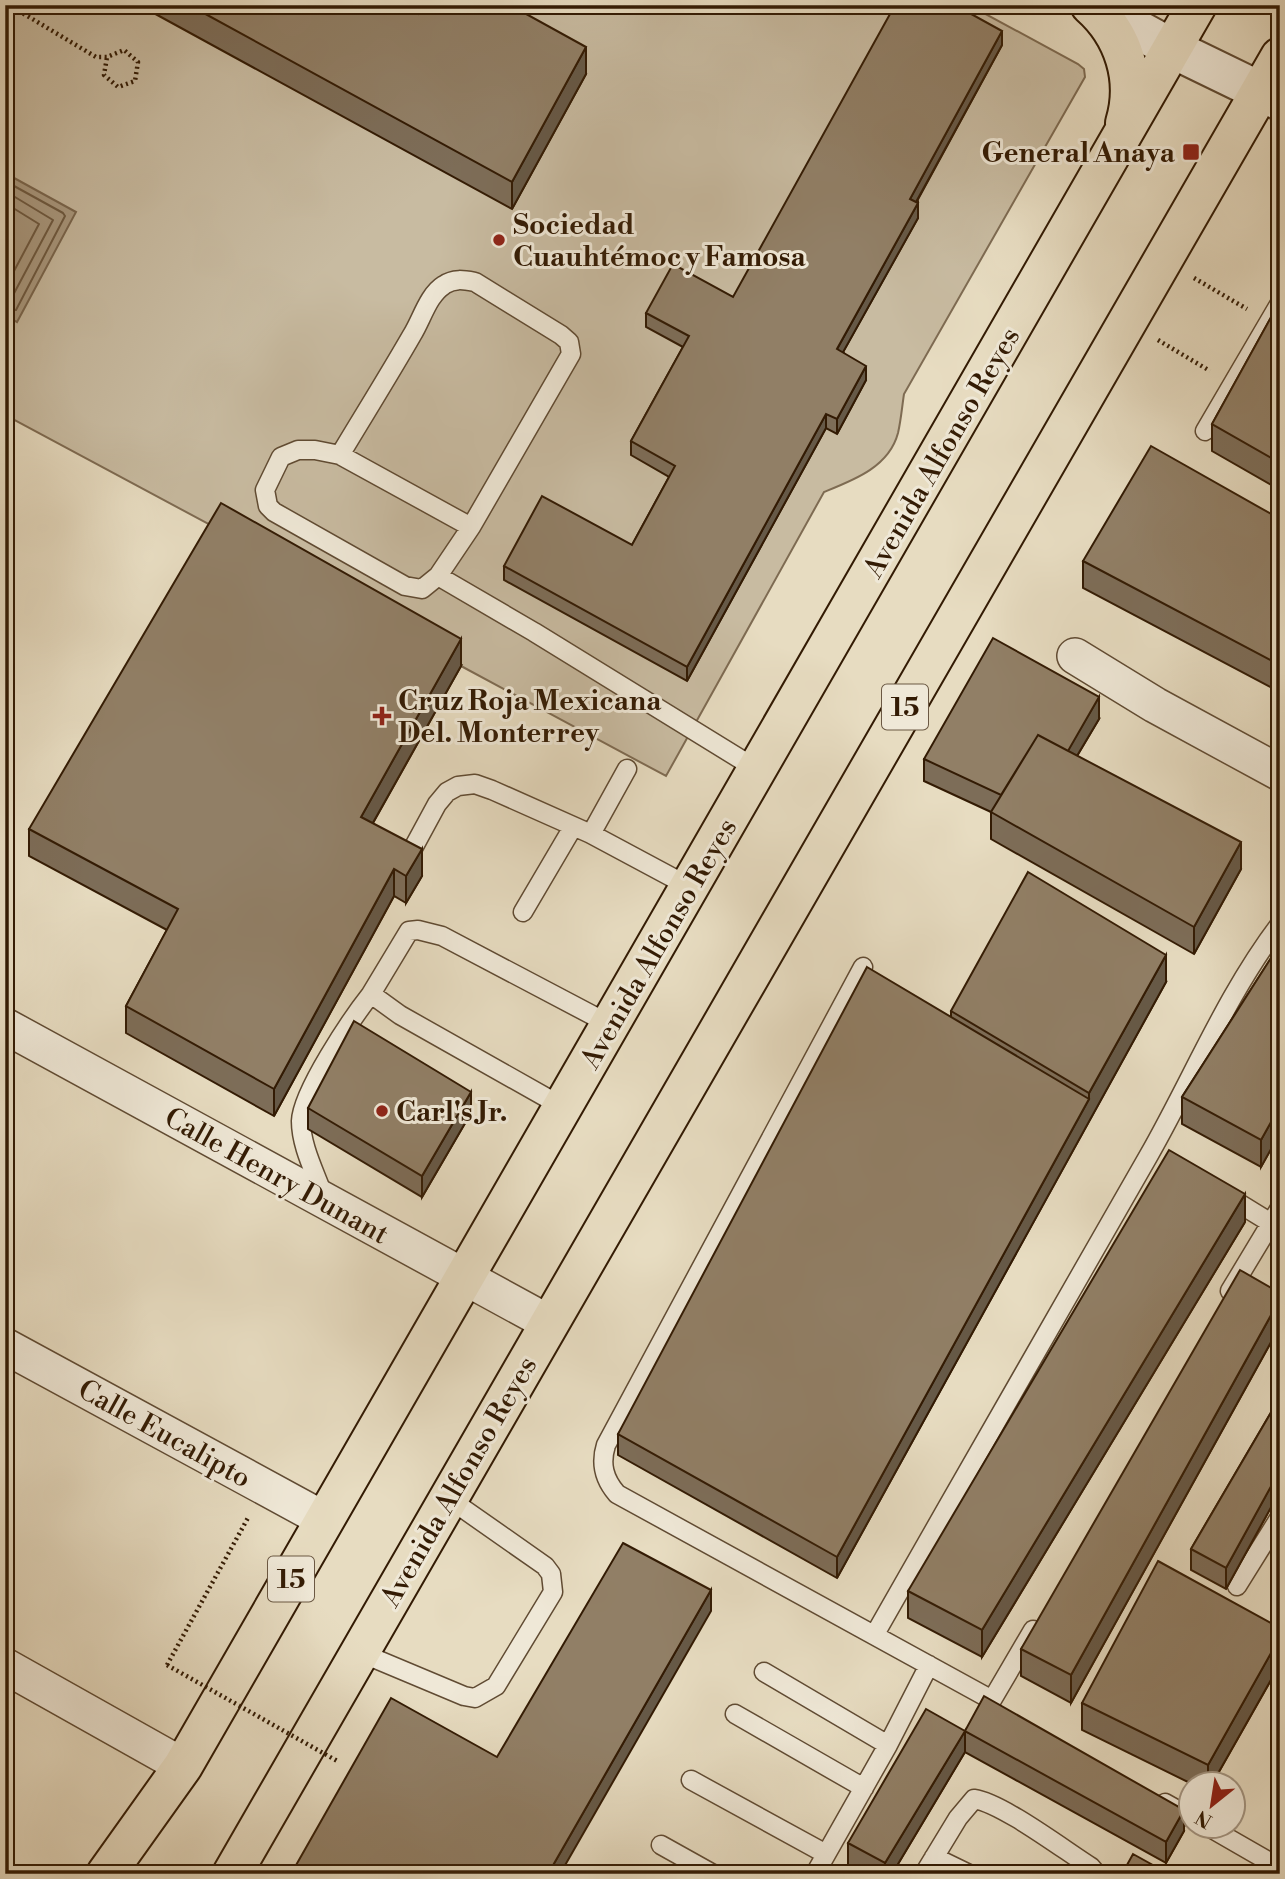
<svg xmlns="http://www.w3.org/2000/svg" width="1285" height="1879" viewBox="0 0 1285 1879" font-family="'Libre Bodoni',serif">
<rect width="100%" height="100%" fill="#e7dcc1"/>
<filter id="stains"><feTurbulence type="fractalNoise" baseFrequency=".00286" numOctaves="4"/><feColorMatrix values="0 0 0 0 .2 0 0 0 0 .09 0 0 0 0 .02 0 0 0 .5 -.17"/></filter>
<radialGradient id="worn" r=".72"><stop offset=".6" stop-color="#630" stop-opacity="0"/><stop offset="1" stop-color="#630" stop-opacity=".3"/></radialGradient>
<path fill="#c8bba1" stroke="#7e6b52" stroke-width="2" d="M5,5H969L1078,64L1084,69L1085,77L904,394C902,407 901,420 898,433C889,467 854,480 824,492L666,776L461,666L259,551L5,415Z"/>
<path fill="#aa9a81" stroke="#7a674f" stroke-width="2" d="M5,173L76,212L17,322L5,315Z"/>
<g fill="none" stroke-linecap="round" stroke-linejoin="round">
<path stroke="#6e5a42" stroke-width="2" d="M5,181L63,213L65,216L16,310H5
M5,191L53,220L11,299L5,301
M5,203L39,224L5,288"/>
<g stroke="#604b33" stroke-width="21">
<path id="service" d="M1205,431L1280,303
M340,455C364,415 389,375 412,335C422,319 428,295 444,285C454,278 464,280 475,282L561,335L569,342L571,354L471,527L438,576L422,589L405,586L274,512L268,506L265,490L281,457L298,450H315L340,455L471,527
M438,576L534,632L758,770
M591,834L627,769
M411,852L437,804L447,792L458,786L475,784L492,790L591,834L690,887
M523,912L573,827
M863,967L606,1445C600,1464 604,1479 617,1494L992,1700L1033,1630
M563,1107L400,1015L371,994L409,931L418,930L442,936L611,1025
M1227,1196L1271,1223
M324,1198C316,1174 301,1147 301,1121C302,1092 352,1018 371,994
M1230,1291L1280,1208
M1237,1586L1280,1517
M875,1634C966,1474 1058,1314 1149,1155C1193,1078 1226,995 1280,924
M359,1652L464,1696L475,1698L496,1686L553,1592L551,1574L545,1566L448,1498
M764,1672L888,1745
M735,1714L864,1788
M691,1780L826,1854
M1165,1803L1190,1817
M1207,1826L1280,1868
M661,1845L713,1874
M934,1857L969,1874
M815,1874L888,1745L929,1665
M924,1874L958,1818L974,1799C1002,1803 1064,1850 1091,1867L1097,1874"/>
</g>
<g stroke="#604b33" stroke-width="38">
<path id="minor" d="M1075,656L1155,705L1280,773
M5,1026L549,1323
M5,1346L325,1520
M5,1666L183,1766"/>
</g>
<g stroke="#604b33" stroke-width="42">
<path id="tertiary" d="M1093,5L1173,49L1280,101"/>
</g>
<g stroke="#331b04" stroke-width="42">
<path id="trunk" d="M1090,5C1124,35 1138,80 1125,123
M106,1874L183,1766L1197,5
M232,1874L1280,57"/>
</g>
<path stroke="#331b04" stroke-width="4.5" stroke-dasharray="2 3.5" stroke-linecap="butt" d="M9,5L96,57H107L124,50L138,62L135,81L118,87L104,75L107,57
M1194,278L1247,309
M1158,340L1210,371
M167,1665L249,1516"/>
<use href="#service" stroke="#efe8d7" stroke-width="18"/>
<use href="#minor" stroke="#efe8d7" stroke-width="35"/>
<use href="#tertiary" stroke="#efe8d7" stroke-width="38"/>
<use href="#trunk" stroke="#e7dcc1" stroke-width="38"/>
<path stroke="#331b04" stroke-width="4.5" stroke-dasharray="2 3.5" stroke-linecap="butt" d="M167,1665L339,1762"/>
</g>
<path fill="#7d6d58" stroke="#331b04" stroke-width="2" d="M139,5H402L418,14L586,74L512,209Z
M1002,45L916,203L918,218L843,352L866,380L837,434L826,428L687,681L504,580V566L632,545L669,477L631,455V441L683,347L646,327V313L733,297Z
M1280,301V490L1212,451V424Z
M1280,519V692L1083,588V561Z
M461,666L373,823L422,876L406,903L394,896L274,1116L126,1033V1006L167,930L29,856V829Z
M1099,719L1077,756L1241,869L1194,954L991,839V812L924,781V759Z
M1280,944V1133L1261,1167L1182,1124V1097Z
M1166,982L837,1578L618,1455V1434L951,1017V1011Z
M308,1108L471,1113L422,1197L308,1129Z
M1245,1222L982,1657L908,1618V1591Z
M1280,1293V1326L1071,1703L1021,1676V1649Z
M1280,1397V1491L1226,1589L1191,1570V1549Z
M1280,1628V1664L1212,1784H1192L1082,1730V1703Z
M965,1731L1184,1831L1166,1863L965,1752L892,1874H866L848,1864V1843Z"/>
<path fill="#665947" stroke="#331b04" stroke-width="2" d="M1002,31V45L910,213V199Z
M586,47V74L512,209V182Z
M918,203V218L837,363V349Z
M866,366V380L837,434V419Z
M826,414V428L687,681V667Z
M461,639V666L361,844V817Z
M1099,697V719L1065,776V755Z
M1241,842V869L1194,954V927Z
M422,849V876L406,903V876Z
M394,869V896L274,1116V1089Z
M1166,955V982L837,1578V1557L1089,1099V1093Z
M471,1092V1113L422,1197V1176Z
M1280,1106V1133L1261,1167V1140Z
M1245,1194V1222L982,1657V1630Z
M1280,1299V1326L1071,1703V1675Z
M1280,1470V1491L1226,1589V1568Z
M711,1590V1611L560,1874H548Z
M1280,1637V1664L1212,1784H1208V1765Z
M965,1731V1752L892,1874H885V1863Z
M1184,1810V1831L1166,1863V1842Z"/>
<path fill="#917f66" stroke="#331b04" stroke-width="2" d="M189,5H402L418,14L423,5H510L586,47L512,182Z
M895,5H955L1002,31L910,199L918,203L837,349L866,366L837,419L826,414L687,667L504,566L542,496L632,545L675,466L631,441L689,336L646,313L673,264L733,297Z
M1280,301V463L1212,424Z
M1151,446L1280,519V665L1083,561Z
M221,503L461,639L361,817L422,849L406,876L394,869L274,1089L126,1006L178,909L29,829Z
M993,638L1099,697L1068,751L1038,735L1001,795L924,759Z
M1038,735L1241,842L1194,927L991,812Z
M1028,872L1166,955L1089,1093L951,1011Z
M1280,944V1106L1261,1140L1182,1097Z
M867,967L1089,1099L837,1557L618,1434Z
M354,1021L471,1092L422,1176L308,1108Z
M1169,1150L1245,1194L982,1630L908,1591Z
M1240,1270L1280,1293V1299L1071,1675L1021,1649Z
M1280,1397V1470L1226,1568L1191,1549Z
M623,1543L711,1590L548,1874H291L391,1698L497,1757Z
M1158,1561L1280,1628V1637L1208,1765L1082,1703Z
M984,1696L1184,1810L1166,1842L965,1731L885,1863L848,1843L926,1709L965,1731Z
M1133,1854L1169,1874H1122Z"/>
<g fill="#8f2418" stroke="#efe8d7" stroke-width="2.5">
<rect x="1182" y="143" width="18" height="18" rx="3.5"/>
<circle cx="499" cy="240" r="7"/>
<path d="M378.5 705.5h7v7h7v7h-7v7h-7v-7h-7v-7h7z"/>
<circle cx="382" cy="1111" r="7"/>
</g>
<g text-anchor="middle" stroke-width="6" stroke-linejoin="round" paint-order="stroke">
<g fill="#efe8d7" stroke="#6b5843" stroke-width="2">
<rect x="882" y="684.5" width="46" height="45" rx="5"/>
<rect x="268" y="1556.5" width="46" height="45" rx="5"/>
</g>
<g font-size="26" font-weight="bold" fill="#331b04">
<text x="905" y="716">15</text>
<text x="291" y="1588">15</text>
</g>
<g font-size="28" font-weight="bold" fill="#331b04" stroke="#efe8d7" text-anchor="start">
<text x="1175" y="162" text-anchor="end">General Anaya</text>
<text x="513" y="234">Sociedad<tspan x="513" dy="32">Cuauhtémoc y Famosa</tspan></text>
<text x="398" y="710">Cruz Roja Mexicana<tspan x="398" dy="32">Del. Monterrey</tspan></text>
<text x="396" y="1121">Carl's Jr.</text>
</g>
<g font-size="28" fill="#331b04" stroke="#efe8d7">
<text transform="translate(941 452) rotate(-60)" y="10">Avenida Alfonso Reyes</text>
<text transform="translate(658 943) rotate(-60)" y="10">Avenida Alfonso Reyes</text>
<text transform="translate(277 1175) rotate(29)" y="10">Calle Henry Dunant</text>
<text transform="translate(165 1433) rotate(29)" y="10">Calle Eucalipto</text>
<text transform="translate(458 1481) rotate(-60)" y="10">Avenida Alfonso Reyes</text>
</g>
</g>
<rect width="1285" height="1879" fill="none" stroke="#e7dcc1" stroke-width="28"/>
<rect x="7" y="7" width="1271" height="1865" fill="none" stroke="#331b04" stroke-width="3.5"/>
<rect x="14" y="14" width="1257" height="1851" fill="none" stroke="#331b04" stroke-width="2"/>
<g transform="translate(1212 1805) rotate(210)"><circle r="33" fill="#efe8d7" stroke="#a49683" stroke-width="2"/>
<path d="M0-5L12 26L0 18L-12 26Z" fill="#8f2418"/>
<text y="-10" font-size="19" font-weight="bold" text-anchor="middle" fill="#331b04">N</text>
</g>
<rect width="100%" height="100%" filter="url(#stains)"/>
<rect width="100%" height="100%" fill="url(#worn)"/>
</svg>
